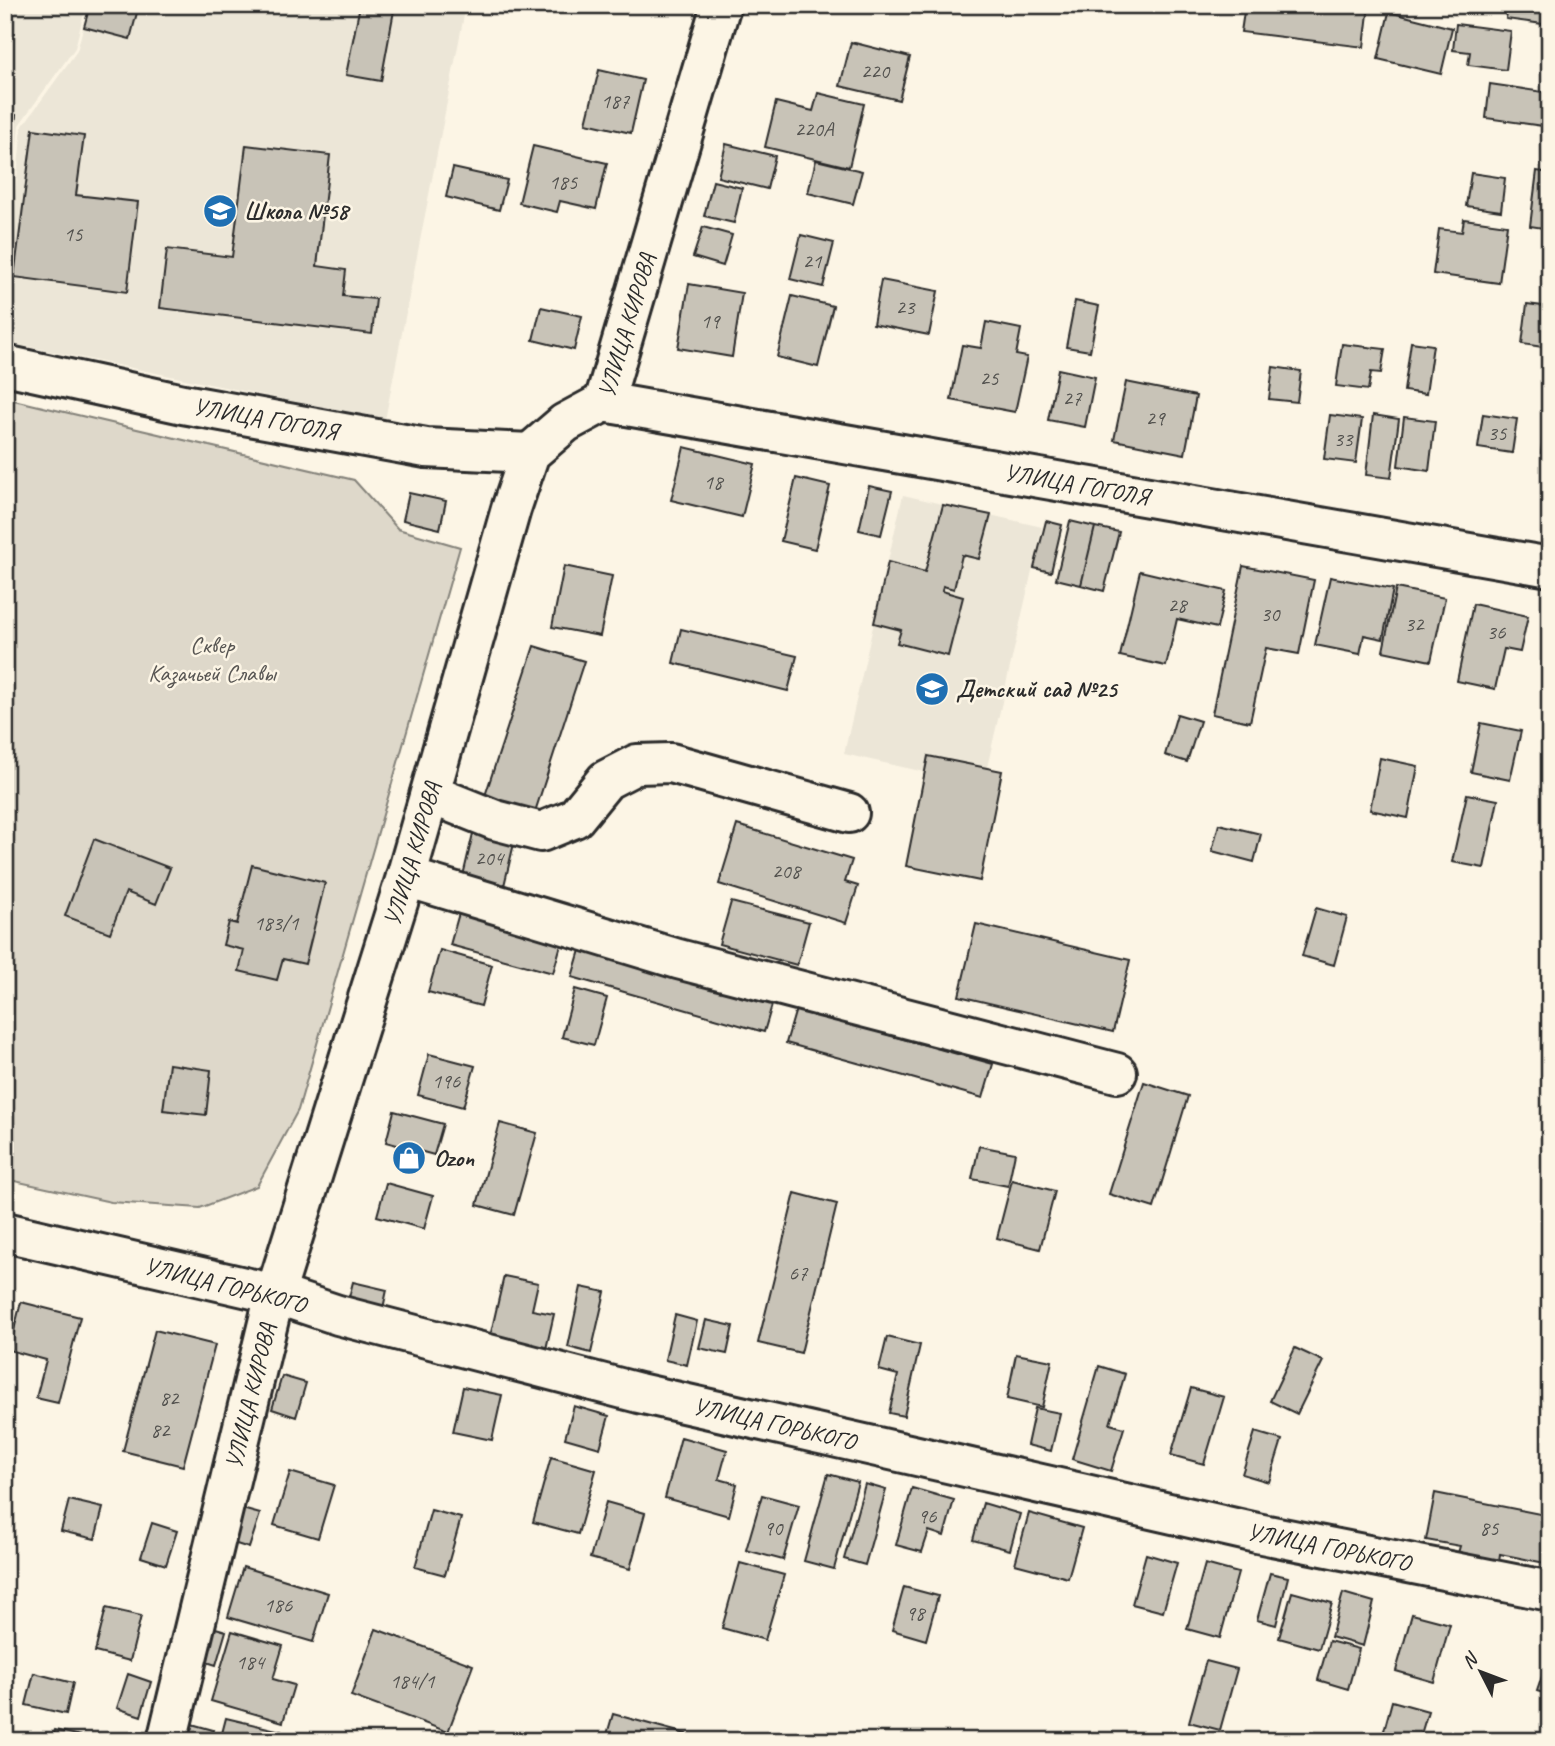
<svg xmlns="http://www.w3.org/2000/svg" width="1555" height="1746" viewBox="0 0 1555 1746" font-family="Caveat,sans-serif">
<rect width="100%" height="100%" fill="#fcf5e5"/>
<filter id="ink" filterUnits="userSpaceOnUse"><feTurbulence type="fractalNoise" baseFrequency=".0143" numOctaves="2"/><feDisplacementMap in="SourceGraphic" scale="14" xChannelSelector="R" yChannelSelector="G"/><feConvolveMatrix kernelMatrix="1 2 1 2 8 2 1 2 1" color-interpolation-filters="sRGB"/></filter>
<g filter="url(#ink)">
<path fill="#ece6d7" d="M5,5H86L75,48L19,125L5,266Z
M89,5H466L385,420L5,342V296L22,127L77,51Z
M903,495L1042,527L983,785L844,754Z"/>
<path fill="#ded8ca" stroke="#84827a" stroke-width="2" d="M5,398L354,480L398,529L460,547L298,1110L257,1186L200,1208L111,1202L5,1179Z"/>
<path fill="#c8c3b7" stroke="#2b2b2b" stroke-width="2" d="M90,5H139L130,39L84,27Z
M360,5H395L381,81L346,75Z
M1245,5H1369L1364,47L1241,32Z
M1508,5H1550V25L1506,19Z
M1389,12L1452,28L1441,74L1378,59Z
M1456,24L1511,31L1506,70L1468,65L1470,52L1453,50Z
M851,42L910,57L899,100L840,86Z
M599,70L643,80L631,133L586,123Z
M1490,84L1550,93V127L1486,118Z
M818,93L864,104L849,167L765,147L776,102L813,111Z
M5,113L16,115L5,201Z
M33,129L84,136L76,195L138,202L127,292L14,277Z
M726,144L775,156L767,189L718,177Z
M246,145L330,155L317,266L346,270L343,296L376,299L372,334L160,308L167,249L232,257Z
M533,146L607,163L596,209L560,201L557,212L519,203Z
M816,160L862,171L853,204L808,193Z
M453,168L507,180L499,210L446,197Z
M1537,171L1550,173V229L1530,226Z
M1471,173L1505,178L1501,211L1466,206Z
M713,181L742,188L734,223L704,216Z
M1464,219L1507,225L1499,283L1433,274L1439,229L1462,232Z
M703,227L732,235L723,266L693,257Z
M801,235L834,243L823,287L790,279Z
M881,280L938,291L929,335L873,324Z
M689,284L742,293L732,357L678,348Z
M792,296L833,306L818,367L777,357Z
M1075,301L1099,306L1090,351L1066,347Z
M1527,304L1550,307V348L1522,344Z
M541,307L582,316L574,350L533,340Z
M986,322L1021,329L1016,355L1027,357L1015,412L951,400L962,345L981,348Z
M1411,342L1433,345L1426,394L1404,391Z
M1342,344L1385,349L1381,373L1371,372L1368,390L1336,386Z
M1273,367L1301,371L1297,402L1269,399Z
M1058,369L1095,377L1085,427L1048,420Z
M1126,382L1196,396L1185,454L1114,440Z
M1546,412H1550V455L1541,453Z
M1483,414L1517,419L1512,453L1478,448Z
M1330,415L1362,419L1356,463L1324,459Z
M1373,415L1399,419L1391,478L1366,475Z
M1404,417L1435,421L1429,471L1398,466Z
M684,447L755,464L742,517L671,500Z
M796,478L830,486L815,549L781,541Z
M869,486L892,491L881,535L859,530Z
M409,493L446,501L440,529L403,520Z
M943,505L991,515L979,559L962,555L954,589L943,586L942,591L963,597L948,656L897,643L901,630L874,623L888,562L925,572Z
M1046,521L1062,525L1051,572L1034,568Z
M1070,521L1095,527L1081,585L1056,579Z
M1095,527L1119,532L1104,591L1081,585Z
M564,566L612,576L600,636L552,627Z
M1243,566L1314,580L1299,654L1266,648L1250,722L1212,714Z
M1140,571L1226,591L1217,628L1177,619L1166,666L1120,656Z
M1330,577L1393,589L1383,639L1364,635L1360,654L1315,645Z
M1396,588L1445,598L1431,661L1383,651Z
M1473,604L1528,616L1520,652L1504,649L1495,689L1457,681Z
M681,629L797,656L788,691L673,663Z
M534,646L584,661L532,821L482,805Z
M1177,714L1200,721L1187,762L1165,755Z
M1481,723L1521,731L1510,780L1471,772Z
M928,756L1002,771L980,881L906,866Z
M1380,758L1418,766L1408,818L1370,810Z
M1467,794L1498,800L1484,868L1452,862Z
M1219,824L1261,834L1254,862L1212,851Z
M475,825L516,835L503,890L462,880Z
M737,825L852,860L845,882L858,886L846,923L719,884Z
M94,839L170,868L156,904L126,892L110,933L65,916Z
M252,865L325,883L305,964L283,959L277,980L239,971L244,950L223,945L229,922L237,924Z
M731,902L809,922L797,965L719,944Z
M461,906L564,934L553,973L450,945Z
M1316,908L1347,917L1334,965L1302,956Z
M976,924L1130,960L1113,1032L959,996Z
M583,940L775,995L764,1032L572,977Z
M440,950L492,965L481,1006L428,992Z
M575,989L607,998L594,1045L562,1037Z
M796,1009L993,1064L983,1098L786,1043Z
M429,1054L475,1066L463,1107L418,1095Z
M169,1064L211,1070L206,1115L163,1110Z
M1144,1082L1188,1096L1154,1208L1109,1194Z
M394,1111L443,1124L434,1155L386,1142Z
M500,1123L537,1133L514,1215L477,1205Z
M979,1146L1015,1153L1008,1186L972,1179Z
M1012,1180L1055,1191L1040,1249L997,1238Z
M386,1183L433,1196L424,1229L377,1216Z
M795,1193L837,1204L801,1353L758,1343Z
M504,1276L538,1283L532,1310L554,1314L546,1349L490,1337Z
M353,1282L387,1290L382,1313L347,1305Z
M581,1287L605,1292L591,1353L568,1347Z
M21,1302L80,1317L58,1403L36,1398L46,1360L9,1350Z
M675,1315L697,1321L687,1365L665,1360Z
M706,1320L733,1326L727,1354L699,1348Z
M155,1330L215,1345L183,1466L123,1451Z
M887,1337L920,1345L904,1416L889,1413L898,1375L879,1370Z
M1295,1348L1323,1361L1297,1414L1270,1401Z
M1016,1354L1052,1361L1042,1407L1007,1399Z
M1099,1366L1125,1374L1110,1424L1124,1428L1111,1471L1072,1459Z
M282,1376L306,1383L296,1417L272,1409Z
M463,1387L502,1395L492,1440L453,1432Z
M1191,1388L1224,1397L1204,1464L1171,1455Z
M574,1406L609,1416L600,1448L565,1438Z
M1035,1408L1060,1413L1051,1451L1027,1445Z
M1255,1432L1282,1440L1269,1482L1242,1474Z
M681,1437L727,1450L719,1479L737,1484L729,1516L665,1498Z
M551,1457L596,1470L578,1534L533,1522Z
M290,1472L334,1485L318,1538L274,1525Z
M828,1474L858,1482L834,1569L804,1561Z
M865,1484L886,1490L865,1565L844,1559Z
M912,1488L954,1500L944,1536L929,1531L922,1552L896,1545Z
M1435,1493L1550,1516V1564L1500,1554L1499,1561L1458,1553L1460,1546L1426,1540Z
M762,1495L799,1505L783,1560L746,1550Z
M69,1500L103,1508L95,1539L61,1531Z
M606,1502L645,1513L630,1569L590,1558Z
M983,1503L1020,1514L1010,1550L973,1540Z
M235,1507L260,1514L249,1548L224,1540Z
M431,1510L461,1518L445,1575L415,1567Z
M1029,1513L1082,1528L1068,1578L1015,1564Z
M152,1523L177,1531L166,1565L141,1557Z
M1146,1554L1177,1563L1163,1612L1132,1604Z
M740,1563L784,1575L765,1640L722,1628Z
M1205,1564L1238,1573L1220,1638L1187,1629Z
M243,1567L328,1593L313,1642L228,1617Z
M1270,1573L1288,1577L1276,1625L1257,1620Z
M904,1587L938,1596L926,1640L892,1630Z
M1292,1592L1332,1603L1319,1649L1279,1638Z
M1343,1593L1374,1602L1363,1646L1331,1637Z
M106,1608L141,1616L130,1661L95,1652Z
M1412,1614L1450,1624L1434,1682L1396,1671Z
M202,1624L226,1631L216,1665L191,1657Z
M376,1629L473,1665L448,1732L351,1696Z
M232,1631L283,1646L273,1679L294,1685L283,1722L211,1701Z
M1329,1641L1359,1649L1348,1689L1318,1680Z
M1550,1653V1695L1537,1691Z
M1206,1661L1237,1669L1220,1730L1189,1722Z
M34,1673L73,1683L66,1714L26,1705Z
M128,1674L151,1682L141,1716L117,1708Z
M1392,1701L1428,1711L1419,1741H1391L1382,1738Z
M613,1714L686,1734L684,1741H605Z
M226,1718L281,1731L279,1741H220Z
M188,1723L213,1730L209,1741H183Z
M55,1730L95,1739V1741H52Z"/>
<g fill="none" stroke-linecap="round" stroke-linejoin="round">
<g stroke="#2b2b2b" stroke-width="44">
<g id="minor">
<path id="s1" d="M5,365L183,404L426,448L530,453"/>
<path id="s2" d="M604,402L721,5"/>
<path d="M430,794L495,820L541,832L575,818L606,780L637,764L671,763L849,813"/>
<path d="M406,877L678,959L1117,1073"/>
<path id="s3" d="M167,1741L275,1294L338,1315L639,1393L1257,1533L1550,1591"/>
</g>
</g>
<g stroke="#2b2b2b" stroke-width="44">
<g id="major">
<path id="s4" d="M5,1232L275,1294L406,877L511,509L530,453L565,423L604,402L1550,567"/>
</g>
</g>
<use href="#minor" stroke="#fcf5e5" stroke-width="38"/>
<use href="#major" stroke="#fcf5e5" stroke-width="38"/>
</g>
</g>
<defs>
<g id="school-disc" transform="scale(1.75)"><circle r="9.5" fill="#1f6fb2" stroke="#fcf5e5"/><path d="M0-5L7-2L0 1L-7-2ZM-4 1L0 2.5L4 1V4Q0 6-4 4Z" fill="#fff"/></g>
<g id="shop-disc" transform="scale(1.75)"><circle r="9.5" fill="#1f6fb2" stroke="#fcf5e5"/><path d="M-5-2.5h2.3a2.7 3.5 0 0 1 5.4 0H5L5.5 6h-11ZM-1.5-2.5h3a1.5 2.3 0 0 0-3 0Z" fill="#fff"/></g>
</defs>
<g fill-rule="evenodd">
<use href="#school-disc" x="220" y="211"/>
<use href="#school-disc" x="932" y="689"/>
<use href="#shop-disc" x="409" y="1158"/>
</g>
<g text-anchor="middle" stroke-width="5" stroke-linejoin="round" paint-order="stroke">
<g font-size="21" fill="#52514e">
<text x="875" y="78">220</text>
<text x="615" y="108">187</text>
<text x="814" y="136">220А</text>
<text x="563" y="189">185</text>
<text x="73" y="241">15</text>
<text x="812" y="268">21</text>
<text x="905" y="314">23</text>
<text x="710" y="328">19</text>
<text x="989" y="385">25</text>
<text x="1072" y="405">27</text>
<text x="1155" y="425">29</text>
<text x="1497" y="440">35</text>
<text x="1343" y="446">33</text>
<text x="713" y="489">18</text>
<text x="1177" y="612">28</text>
<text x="1270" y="621">30</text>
<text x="1414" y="631">32</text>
<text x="1496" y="639">36</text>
<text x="489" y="865">204</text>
<text x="786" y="878">208</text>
<text x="276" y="930">183/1</text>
<text x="446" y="1088">196</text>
<text x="798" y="1280">67</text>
<text x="169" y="1405">82</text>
<text x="160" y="1437">82</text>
<text x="927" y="1523">96</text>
<text x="773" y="1535">90</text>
<text x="1489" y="1535">85</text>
<text x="278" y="1612">186</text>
<text x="915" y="1620">98</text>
<text x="250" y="1669">184</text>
<text x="412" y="1688">184/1</text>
</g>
<g font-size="24" font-weight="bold" fill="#2b2b2b" stroke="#fcf5e5" text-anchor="start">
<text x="244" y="219">Школа №58</text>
<text x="956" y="697">Детский сад №25</text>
<text x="434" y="1166">Ozon</text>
</g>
<g font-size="24" fill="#2b2b2b" stroke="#fcf5e5">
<text dy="8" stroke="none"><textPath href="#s2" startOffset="80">УЛИЦА КИРОВА</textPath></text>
<text dy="8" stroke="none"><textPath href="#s1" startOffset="266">УЛИЦА ГОГОЛЯ</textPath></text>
<text dy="8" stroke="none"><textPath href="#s4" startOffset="1726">УЛИЦА ГОГОЛЯ</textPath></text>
<text dy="8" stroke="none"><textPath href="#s4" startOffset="738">УЛИЦА КИРОВА</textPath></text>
<text transform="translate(225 1285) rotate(14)" y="8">УЛИЦА ГОРЬКОГО</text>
<text dy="8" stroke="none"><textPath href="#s3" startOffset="355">УЛИЦА КИРОВА</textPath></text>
<text dy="8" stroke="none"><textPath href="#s3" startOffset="976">УЛИЦА ГОРЬКОГО</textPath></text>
<text dy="8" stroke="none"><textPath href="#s3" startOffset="1544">УЛИЦА ГОРЬКОГО</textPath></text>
</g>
<g font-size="24" fill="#585653" stroke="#fcf5e5">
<text x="212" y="653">Сквер<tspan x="212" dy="28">Казачьей Славы</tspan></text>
</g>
</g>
<rect width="1555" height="1746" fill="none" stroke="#fcf5e5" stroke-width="28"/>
<rect x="14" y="14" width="1527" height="1718" fill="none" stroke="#2b2b2b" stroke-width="2.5" filter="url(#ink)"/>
<g transform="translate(1481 1672) rotate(312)" stroke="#fcf5e5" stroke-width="5" paint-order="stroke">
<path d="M0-5L12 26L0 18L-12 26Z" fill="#2b2b2b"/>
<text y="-10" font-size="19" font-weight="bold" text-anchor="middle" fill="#2b2b2b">N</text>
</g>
</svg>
